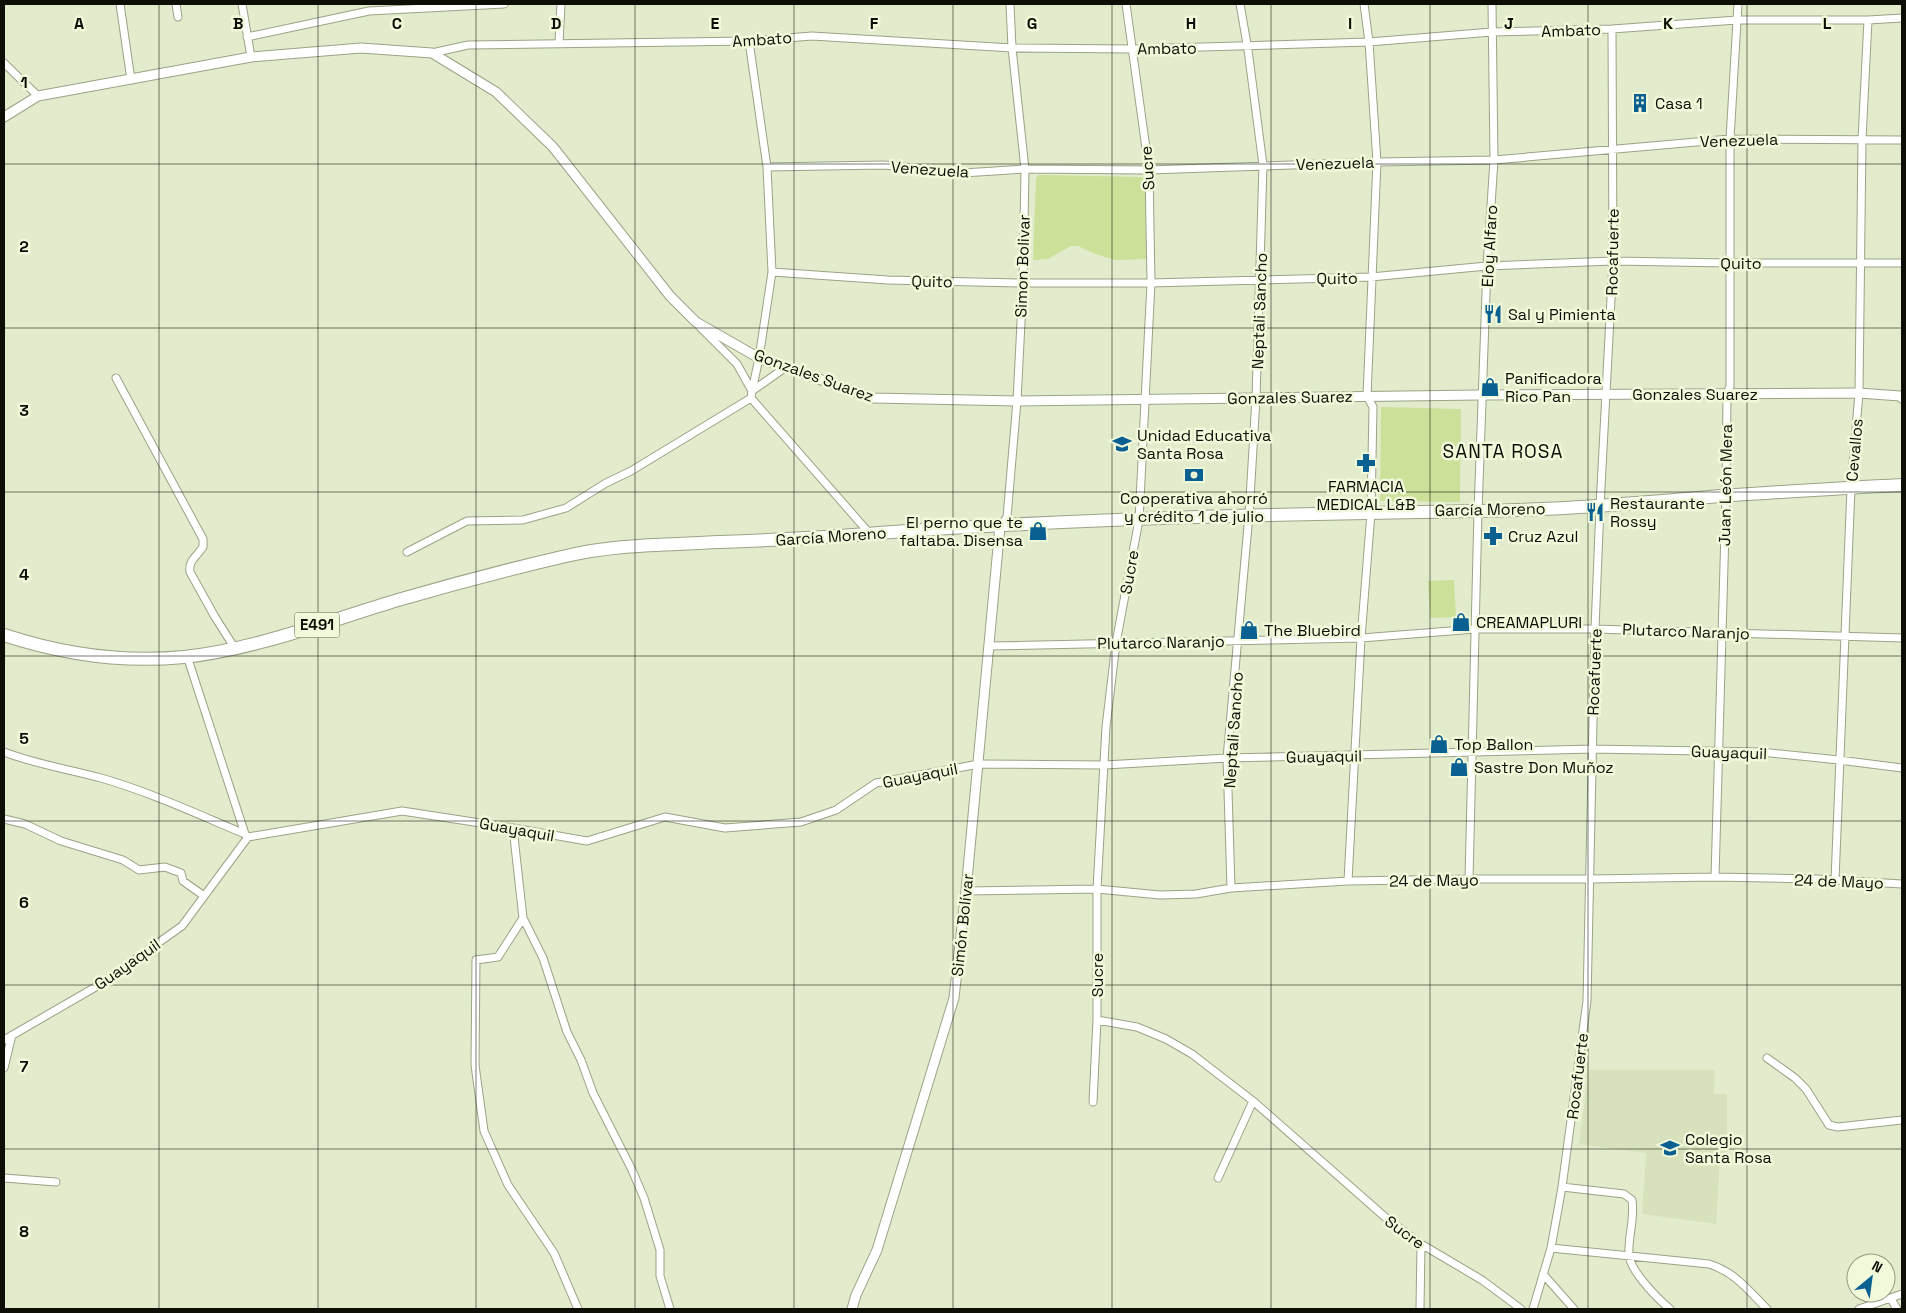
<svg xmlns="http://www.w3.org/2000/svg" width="1906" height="1313" viewBox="0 0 1906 1313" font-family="'Space Grotesk',sans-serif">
<rect width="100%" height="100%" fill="#e2eccd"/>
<path fill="#d7e2bc" d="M1589,1070H1715L1714,1094H1727V1160L1720,1161L1716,1224L1642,1214L1646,1153L1579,1144Z"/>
<path fill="#cce09a" d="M1039,175L1145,177L1146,259L1116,260L1095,254L1078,246H1071L1048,259L1033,260L1036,178Z
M1381,407L1461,409L1460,502L1380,501Z
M1454,580L1456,617L1430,618L1428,581Z"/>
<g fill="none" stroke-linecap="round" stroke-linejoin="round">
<g stroke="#9aa386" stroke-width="9">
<path id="minor" d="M120,4L131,80
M176,4L178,17
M242,4L251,57
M247,37L369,11L504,4
M749,41L767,167L772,272L759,358L752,391
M559,43L561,4
M432,53L468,45L749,41L812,36L1012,48L1133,49L1369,42L1492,32L1612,29L1737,20H1868L1902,18
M4,63L38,96
M767,167L884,165L963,173L1025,169L1149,170L1377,162L1494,160L1730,139L1902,140
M772,272L888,280L1023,283H1151L1371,277L1487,266L1613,261L1729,263H1902
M699,326L737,364L752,391L751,398L870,534
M116,378L203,539V547C197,556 188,561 190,572L215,617L234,647
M752,391L786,367
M1001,525L1007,517L1017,401L1023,283L1025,169L1012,48L1010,4
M407,552L467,521L523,520L566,508L606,483L631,471L751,398
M990,646L1361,638L1476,629H1595L1902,638
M187,656L245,834L247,836
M4,752C35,764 68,769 101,778C150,792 197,814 245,834
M4,819L25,824L61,841L123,860L139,870L165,867L181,873L183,881L204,896
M513,828L523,918L498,957L476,960L475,1065L484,1131L508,1185L554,1253L578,1309
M1715,877L1726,496L1727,394L1730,386V139L1738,4
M1469,879L1478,511L1487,266L1494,160L1492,4
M1835,880L1851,488L1859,393L1862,139L1868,20
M1348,881L1361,638L1371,513L1373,407L1367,396L1377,162L1369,42L1364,4
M1231,888L1227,758L1249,515L1256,398L1263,165L1248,50L1240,4
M966,891L1097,889L1160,895L1196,894L1231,888L1348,881L1469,879H1590L1715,877L1817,879L1902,884
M523,918L543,958L567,1032L581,1060L593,1093L632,1170L644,1198L660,1250V1276L670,1309
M1097,1020L1137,1027L1166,1039L1192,1054L1253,1101L1385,1217L1421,1244L1482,1280L1521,1309
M4,1040L99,985L182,926L248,837L402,811L513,828L587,841L665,817L725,828L801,822L836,810L876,783L979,764L1105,765L1227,758L1592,749L1761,752L1839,760L1902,768
M1767,1058L1795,1078L1806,1089L1829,1125L1838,1127L1902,1120
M4,1068L12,1035
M1093,1102L1097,1020V889L1106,727L1116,643L1139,520L1151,283L1149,170L1126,4
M4,1178L56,1182
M1218,1178L1253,1101
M1562,1187L1624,1194L1632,1200C1635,1219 1628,1235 1629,1254C1629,1270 1658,1299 1670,1309
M1551,1248L1709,1264C1735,1272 1748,1290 1767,1309
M1543,1274L1574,1309
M1891,1299L1897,1309
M1420,1309L1421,1244
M1533,1309L1551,1248L1562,1187L1587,1001L1595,629L1600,506L1613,261L1612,29
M1859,1309L1902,1294"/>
</g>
<g stroke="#9aa386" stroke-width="11">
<path id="tertiary" d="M4,117L38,96L251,57L361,48L432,53L496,92L553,147L670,296L696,322L759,358L873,398L1017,401L1480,395L1859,393L1900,396L1902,398
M852,1309L856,1295L877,1250L954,998L966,891L1000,526"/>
</g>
<g stroke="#9aa386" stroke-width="14">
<path id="trunk" d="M4,635C62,654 123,663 184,657C257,649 328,621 398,600C453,584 510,569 566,556C616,544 668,545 719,542C777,540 834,537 892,532C1087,518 1283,514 1479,511C1560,510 1640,503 1720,496C1780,492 1841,488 1902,485"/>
</g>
<use href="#minor" stroke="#fff" stroke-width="7"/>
<use href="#tertiary" stroke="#fff" stroke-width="9"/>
<use href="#trunk" stroke="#fff" stroke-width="12"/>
</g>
<path fill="none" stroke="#0d0f06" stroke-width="1" stroke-opacity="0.55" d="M159,4V1309M318,4V1309M476,4V1309M635,4V1309M794,4V1309M953,4V1309M1112,4V1309M1271,4V1309M1430,4V1309M1588,4V1309M1747,4V1309M4,164H1902M4,328H1902M4,492H1902M4,656H1902M4,821H1902M4,985H1902M4,1149H1902"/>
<defs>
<g id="building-bare" transform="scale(1.5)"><path d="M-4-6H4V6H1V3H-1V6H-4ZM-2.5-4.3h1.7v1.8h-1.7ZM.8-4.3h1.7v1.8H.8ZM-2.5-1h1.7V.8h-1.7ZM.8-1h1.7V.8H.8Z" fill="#0a6091" stroke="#f0f9da" stroke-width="2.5" paint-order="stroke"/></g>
<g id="restaurant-bare" transform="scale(1.5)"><path d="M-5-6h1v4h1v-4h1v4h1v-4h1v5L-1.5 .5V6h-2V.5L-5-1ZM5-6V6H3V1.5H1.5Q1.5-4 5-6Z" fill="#0a6091" stroke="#f0f9da" stroke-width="2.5" paint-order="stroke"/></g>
<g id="shop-bare" transform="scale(1.5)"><path d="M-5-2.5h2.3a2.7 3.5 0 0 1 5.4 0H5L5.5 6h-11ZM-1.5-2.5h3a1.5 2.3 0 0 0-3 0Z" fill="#0a6091" stroke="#f0f9da" stroke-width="2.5" paint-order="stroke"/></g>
<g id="school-bare" transform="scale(1.5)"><path d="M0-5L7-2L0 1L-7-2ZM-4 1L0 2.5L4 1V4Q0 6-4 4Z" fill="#0a6091" stroke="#f0f9da" stroke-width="2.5" paint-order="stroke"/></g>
<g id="pharmacy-bare" transform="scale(1.5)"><path d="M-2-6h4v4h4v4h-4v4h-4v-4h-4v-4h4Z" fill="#0a6091" stroke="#f0f9da" stroke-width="2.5" paint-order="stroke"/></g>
<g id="bank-bare" transform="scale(1.5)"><path d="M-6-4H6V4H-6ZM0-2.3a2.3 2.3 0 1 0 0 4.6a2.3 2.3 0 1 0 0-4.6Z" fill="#0a6091" stroke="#f0f9da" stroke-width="2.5" paint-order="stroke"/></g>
</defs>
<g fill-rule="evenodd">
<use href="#building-bare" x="1640" y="103"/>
<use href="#restaurant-bare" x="1493" y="314"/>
<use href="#shop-bare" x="1490" y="387"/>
<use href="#school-bare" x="1122" y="444"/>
<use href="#pharmacy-bare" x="1366" y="463"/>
<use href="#bank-bare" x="1194" y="475"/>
<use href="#restaurant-bare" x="1595" y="512"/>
<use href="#shop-bare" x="1038" y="531"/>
<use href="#pharmacy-bare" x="1493" y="536"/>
<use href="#shop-bare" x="1461" y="622"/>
<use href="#shop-bare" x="1249" y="630"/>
<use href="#shop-bare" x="1439" y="744"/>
<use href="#shop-bare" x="1459" y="767"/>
<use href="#school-bare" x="1670" y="1148"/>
</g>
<g text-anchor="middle" stroke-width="5" stroke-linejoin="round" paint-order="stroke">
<rect fill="#f0f9da" stroke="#515546" stroke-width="1" x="294.5" y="612.5" width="45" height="25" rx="4"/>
<g font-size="15" font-weight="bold" fill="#0d0f06">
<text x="317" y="630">E491</text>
</g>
<g font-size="16" fill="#0d0f06" stroke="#f0f9da">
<text transform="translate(1571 30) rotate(-2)" y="6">Ambato</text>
<text transform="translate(762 39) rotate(-4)" y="6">Ambato</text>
<text transform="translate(1167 48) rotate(-1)" y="6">Ambato</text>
<text transform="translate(1739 140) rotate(-2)" y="6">Venezuela</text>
<text transform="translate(1335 163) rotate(-2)" y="6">Venezuela</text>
<text transform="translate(1147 168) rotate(-94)" y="6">Sucre</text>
<text transform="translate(930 169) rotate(4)" y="6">Venezuela</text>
<text transform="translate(1489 246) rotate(-87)" y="6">Eloy Alfaro</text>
<text transform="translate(1612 252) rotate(-89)" y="6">Rocafuerte</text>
<text x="1741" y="269">Quito</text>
<text transform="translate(1022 266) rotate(-88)" y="6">Simon Bolivar</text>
<text transform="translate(1337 278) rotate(-1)" y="6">Quito</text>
<text transform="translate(932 281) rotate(1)" y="6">Quito</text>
<text transform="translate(1259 311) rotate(-88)" y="6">Neptali Sancho</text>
<text transform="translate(814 375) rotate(20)" y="6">Gonzales Suarez</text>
<text x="1695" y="400">Gonzales Suarez</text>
<text transform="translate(1290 397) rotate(-1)" y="6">Gonzales Suarez</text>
<text transform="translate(1854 450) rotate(-85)" y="6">Cevallos</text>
<text transform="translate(1725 485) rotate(-89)" y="6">Juan León Mera</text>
<text transform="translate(1490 509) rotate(-1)" y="6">García Moreno</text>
<text transform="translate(831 536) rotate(-4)" y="6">García Moreno</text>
<text transform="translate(1129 572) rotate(-80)" y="6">Sucre</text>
<text transform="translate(1686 631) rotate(2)" y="6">Plutarco Naranjo</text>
<text transform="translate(1161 642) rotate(-1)" y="6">Plutarco Naranjo</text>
<text transform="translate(1594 672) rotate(-88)" y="6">Rocafuerte</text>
<text transform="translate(1233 730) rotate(-86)" y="6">Neptali Sancho</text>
<text transform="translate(1729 752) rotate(2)" y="6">Guayaquil</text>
<text transform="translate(1324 756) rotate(-1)" y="6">Guayaquil</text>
<text transform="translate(920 775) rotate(-11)" y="6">Guayaquil</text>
<text transform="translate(517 829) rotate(10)" y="6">Guayaquil</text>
<text transform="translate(1434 880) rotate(-1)" y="6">24 de Mayo</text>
<text transform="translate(1839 881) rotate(2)" y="6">24 de Mayo</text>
<text transform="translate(962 925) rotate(-84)" y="6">Simón Bolívar</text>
<text transform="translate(127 964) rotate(-35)" y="6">Guayaquil</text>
<text transform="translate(1097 975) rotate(-90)" y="6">Sucre</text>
<text transform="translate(1577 1076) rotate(-83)" y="6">Rocafuerte</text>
<text transform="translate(1405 1232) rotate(36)" y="6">Sucre</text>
</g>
<g font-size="16" fill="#0d0f06" stroke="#f0f9da" text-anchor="start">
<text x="1655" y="109">Casa 1</text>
<text x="1508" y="320">Sal y Pimienta</text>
<text x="1505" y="384">Panificadora<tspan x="1505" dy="18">Rico Pan</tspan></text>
<text x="1137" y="441">Unidad Educativa<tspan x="1137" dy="18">Santa Rosa</tspan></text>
<text x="1366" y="492" text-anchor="middle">FARMACIA<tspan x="1366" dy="18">MEDICAL L&amp;B</tspan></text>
<text x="1194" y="504" text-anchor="middle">Cooperativa ahorró<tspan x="1194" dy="18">y crédito 1 de julio</tspan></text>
<text x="1610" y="509">Restaurante<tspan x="1610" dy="18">Rossy</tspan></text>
<text x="1023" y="528" text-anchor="end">El perno que te<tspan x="1023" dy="18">faltaba. Disensa</tspan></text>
<text x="1508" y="542">Cruz Azul</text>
<text x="1476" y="628">CREAMAPLURI</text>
<text x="1264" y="636">The Bluebird</text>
<text x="1454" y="750">Top Ballon</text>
<text x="1474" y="773">Sastre Don Muñoz</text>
<text x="1685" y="1145">Colegio<tspan x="1685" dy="18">Santa Rosa</tspan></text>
</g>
<g font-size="19" letter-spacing="1" fill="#0d0f06" stroke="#f0f9da">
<text x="1503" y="458">SANTA ROSA</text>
</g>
</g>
<g font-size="16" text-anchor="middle" font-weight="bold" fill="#0d0f06" stroke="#f0f9da" stroke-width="5" stroke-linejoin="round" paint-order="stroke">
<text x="79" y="29">A</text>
<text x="238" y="29">B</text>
<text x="397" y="29">C</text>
<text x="556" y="29">D</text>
<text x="715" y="29">E</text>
<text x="874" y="29">F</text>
<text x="1032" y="29">G</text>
<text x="1191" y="29">H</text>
<text x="1350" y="29">I</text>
<text x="1509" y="29">J</text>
<text x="1668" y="29">K</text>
<text x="1827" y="29">L</text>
<text x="24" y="88">1</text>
<text x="24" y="252">2</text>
<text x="24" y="416">3</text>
<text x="24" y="580">4</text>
<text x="24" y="744">5</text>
<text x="24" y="908">6</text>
<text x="24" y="1072">7</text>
<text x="24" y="1237">8</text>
</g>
<rect width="1906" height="1313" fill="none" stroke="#0d0f06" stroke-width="10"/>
<g transform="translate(1871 1278) rotate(29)"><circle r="24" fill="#f0f9da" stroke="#959b85"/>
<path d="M0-4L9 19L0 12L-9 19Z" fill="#0a6091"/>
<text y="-8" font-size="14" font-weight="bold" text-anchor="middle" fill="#0d0f06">N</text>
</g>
</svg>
